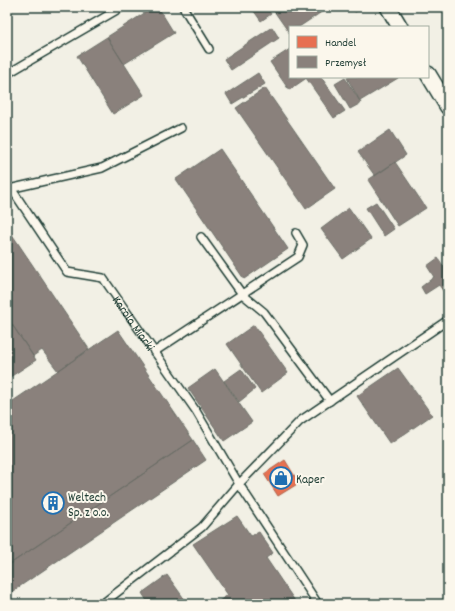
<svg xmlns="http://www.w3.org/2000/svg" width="455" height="611" viewBox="0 0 455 611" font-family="Dekko,sans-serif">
<rect width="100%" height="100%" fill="#f2f0e5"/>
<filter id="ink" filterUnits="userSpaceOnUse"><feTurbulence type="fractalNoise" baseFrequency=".025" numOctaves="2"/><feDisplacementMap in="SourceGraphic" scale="8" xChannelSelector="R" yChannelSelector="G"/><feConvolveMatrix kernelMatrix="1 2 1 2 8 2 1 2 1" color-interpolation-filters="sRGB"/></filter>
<g filter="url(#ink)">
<path fill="#e76f51" stroke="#ab6048" d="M285,460L299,483L278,496L264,474Z"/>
<path fill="#8a817c" stroke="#6a6d66" d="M154,7H158L174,33L124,64L107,37Z
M251,7H266L271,14L261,21Z
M280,7H325L326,9L299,27H290V34L274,11Z
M353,7H363L355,12Z
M272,27L279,38L231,70L224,59Z
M107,37L144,95L113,114L77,56Z
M290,49V77H308L289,90L270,62Z
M258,73L265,84L232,104L226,94Z
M308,77H321L345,111L334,118L306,78Z
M349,77H398V78L360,101L347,78Z
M345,78L361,103L350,109L335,84Z
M265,88L335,189L306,209L236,108Z
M390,130L406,155L375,176L358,152Z
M220,149L288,249L244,279L176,179Z
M395,162L426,208L398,226L368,180Z
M376,202L394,229L384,236L366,208Z
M349,208L371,239L343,259L321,229Z
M7,227L89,349L58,371L42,350L33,356L7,317Z
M438,258L448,273V298L439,285L425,294L421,287L434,277L427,266Z
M7,317L36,360L7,379Z
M254,325L288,373L261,393L227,344Z
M118,330L193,440L7,566V405Z
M398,368L432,415L390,444L357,396Z
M215,369L252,422L224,441L188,388Z
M241,369L255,389L239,402L224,381Z
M193,440L206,460L7,595V566Z
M237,516L251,536L259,532L273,553L266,558L297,604H221L219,601L228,595L193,544Z
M167,575L188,604H149L142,593Z"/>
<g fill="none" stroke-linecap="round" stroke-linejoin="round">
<g stroke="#1f3d34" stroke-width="10">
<g id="lane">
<path d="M183,7L209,49"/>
<path d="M7,74L122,7"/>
<path id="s1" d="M11,188L67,272L103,278L196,411L239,484L318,604"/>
<path d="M9,189L102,168L181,128"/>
<path d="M201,237L242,294L264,312L330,401"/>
<path d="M154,352L298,257L303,245L296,233"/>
<path d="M102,604L202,527L239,484L300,421L448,320"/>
</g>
</g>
<g stroke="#1f3d34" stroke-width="18">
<path id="street" d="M388,7L400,27
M428,74L448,107"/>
</g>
<use href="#lane" stroke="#fbf7ec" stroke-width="7"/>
<use href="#street" stroke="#fbf7ec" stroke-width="15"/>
</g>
</g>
<defs>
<g id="shop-ring" transform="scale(1.15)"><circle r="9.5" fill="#fbf7ec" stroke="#1f6fb2" stroke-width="1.5"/><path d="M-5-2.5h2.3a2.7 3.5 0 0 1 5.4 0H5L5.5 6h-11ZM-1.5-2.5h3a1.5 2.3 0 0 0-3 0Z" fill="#1f6fb2"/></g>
<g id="building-ring" transform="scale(1.15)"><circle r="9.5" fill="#fbf7ec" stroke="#1f6fb2" stroke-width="1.5"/><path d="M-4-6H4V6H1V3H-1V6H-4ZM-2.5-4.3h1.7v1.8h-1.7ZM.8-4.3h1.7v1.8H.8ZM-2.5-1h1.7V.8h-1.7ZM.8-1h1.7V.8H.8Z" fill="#1f6fb2"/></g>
</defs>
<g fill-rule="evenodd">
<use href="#shop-ring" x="281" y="478"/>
<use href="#building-ring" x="53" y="503"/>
</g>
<g text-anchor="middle" stroke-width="4" stroke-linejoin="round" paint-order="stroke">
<g font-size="13" fill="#1f3d34" stroke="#fbf7ec">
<text dy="5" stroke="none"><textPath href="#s1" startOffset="192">Karola Miarki</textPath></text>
</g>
<g font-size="13" fill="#1f3d34" stroke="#fbf7ec" text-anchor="start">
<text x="296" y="483">Kaper</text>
<text x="68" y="501">Weltech<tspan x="68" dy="15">Sp. z o.o.</tspan></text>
</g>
</g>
<rect width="455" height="611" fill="none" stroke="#fbf7ec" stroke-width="24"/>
<rect x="12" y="12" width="431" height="587" fill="none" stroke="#1f3d34" stroke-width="1.5" filter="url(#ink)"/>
<rect x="289" y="26" width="140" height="52" fill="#fbf7ec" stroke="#a3ada2"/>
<rect x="297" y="36" width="20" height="12" fill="#e76f51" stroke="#a3ada2"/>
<text x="325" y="46" font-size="12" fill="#1f3d34">Handel</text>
<rect x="297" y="56" width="20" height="12" fill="#8a817c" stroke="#a3ada2"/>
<text x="325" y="66" font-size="12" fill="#1f3d34">Przemysł</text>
</svg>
